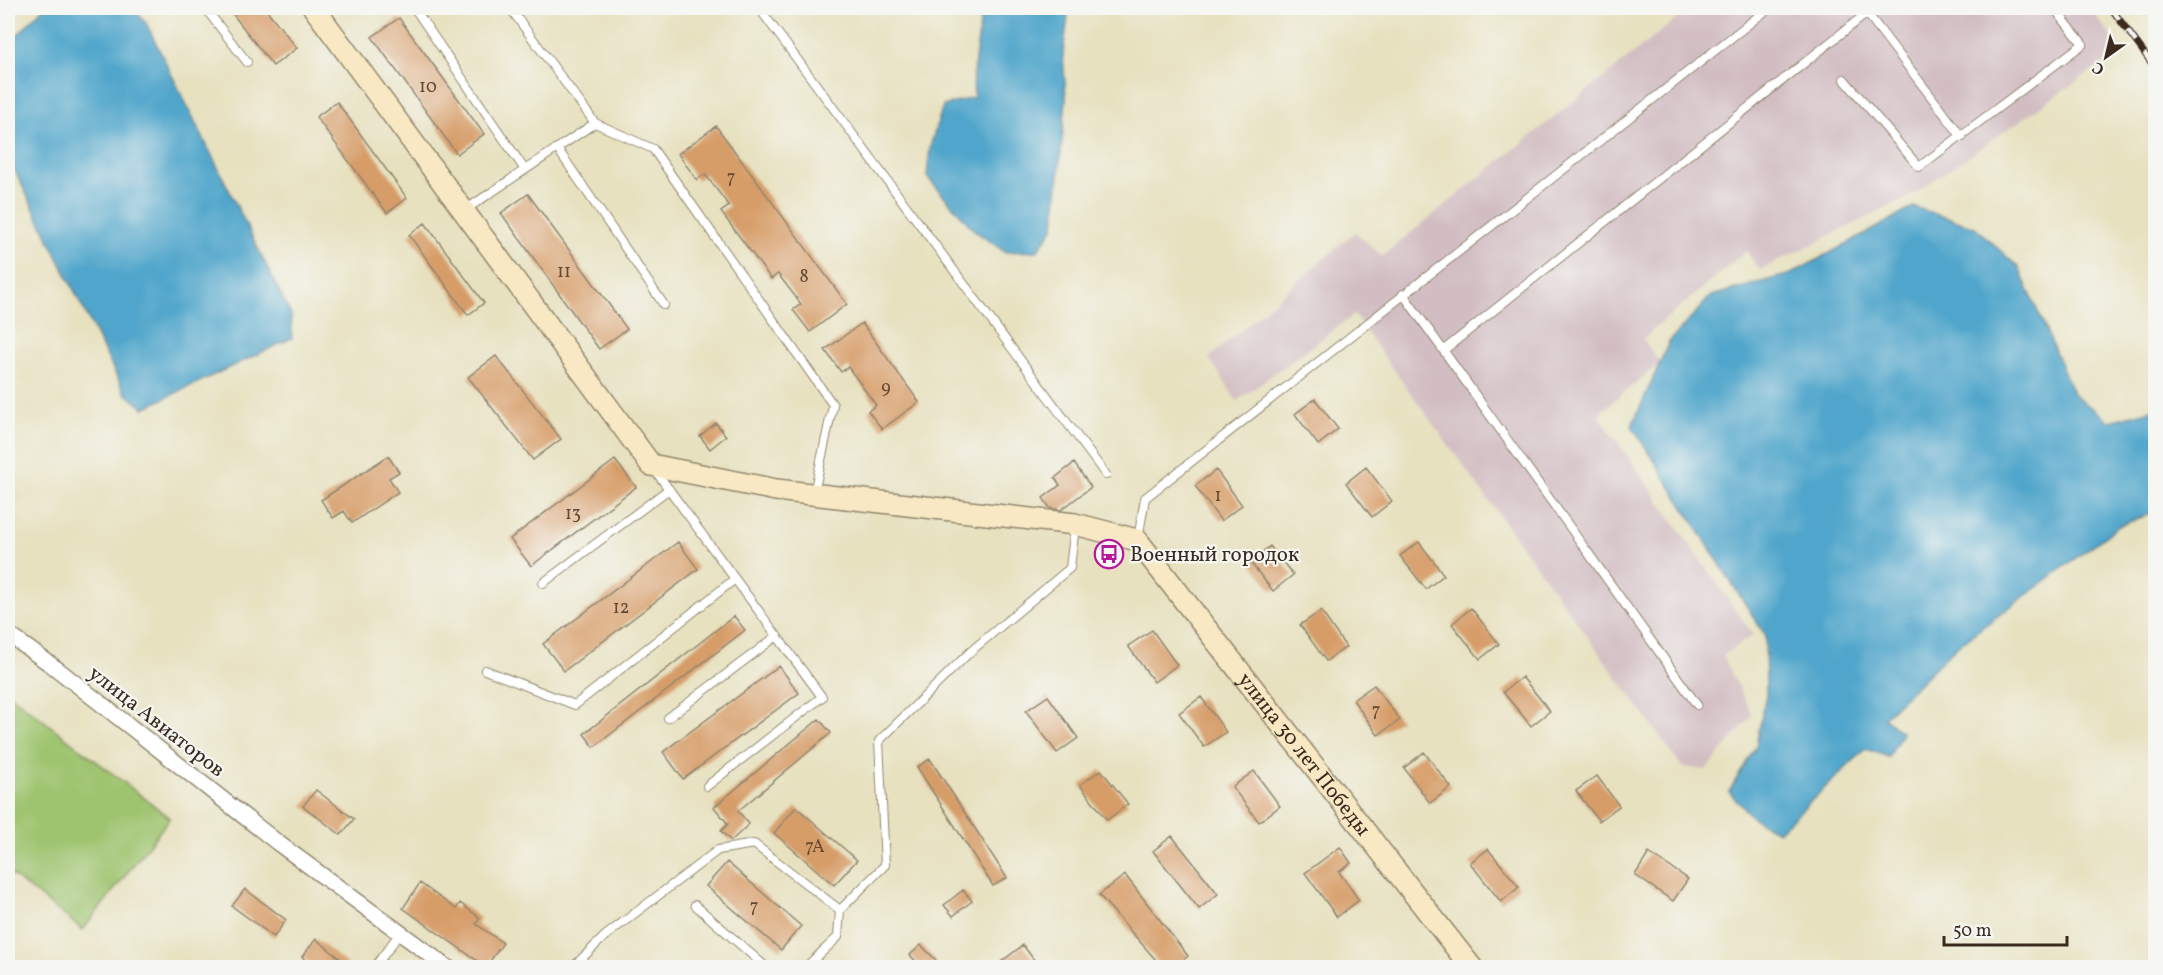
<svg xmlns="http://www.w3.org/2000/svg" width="2163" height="975" viewBox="0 0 2163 975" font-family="Vollkorn,serif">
<rect width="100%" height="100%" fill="#f6f6f2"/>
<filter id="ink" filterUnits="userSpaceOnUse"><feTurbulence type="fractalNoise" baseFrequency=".0167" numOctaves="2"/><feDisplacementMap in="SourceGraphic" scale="12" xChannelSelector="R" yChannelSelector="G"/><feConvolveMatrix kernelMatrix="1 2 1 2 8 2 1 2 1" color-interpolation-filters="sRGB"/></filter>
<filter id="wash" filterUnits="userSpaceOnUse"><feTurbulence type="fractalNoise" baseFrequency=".008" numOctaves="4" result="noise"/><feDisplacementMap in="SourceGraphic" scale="24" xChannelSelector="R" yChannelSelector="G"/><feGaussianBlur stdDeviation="1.35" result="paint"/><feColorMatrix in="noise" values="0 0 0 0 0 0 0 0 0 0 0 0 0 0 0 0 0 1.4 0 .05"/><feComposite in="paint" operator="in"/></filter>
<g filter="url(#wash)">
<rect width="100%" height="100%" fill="#e7e1bf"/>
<path fill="#d2bec2" d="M1690,8H2090L2122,50L1911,196L1760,270L1746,251L1643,339L1660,363L1598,414L1753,635L1723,656L1752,715L1706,770L1682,767L1354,315L1237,401L1209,358L1355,232L1382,256Z"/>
<path fill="#9fc46f" stroke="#6d7746" stroke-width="1.5" d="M8,693L170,818L83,930L8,872Z"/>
<path fill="#4fa5cb" stroke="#456874" stroke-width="1.5" d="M43,8H132L146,23L291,315L292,338L144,408L125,393L8,157V45Z
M982,8H1069L1063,54L1066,99L1054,227L1037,251L1005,252L975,231L927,177L930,147L943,106L974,97L973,76Z
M1914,207L1975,227L2019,268L2074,395L2110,421L2155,409V512L2119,526L1956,647L1884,717L1902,733L1889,757L1866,749L1778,832L1753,818L1729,792L1756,746L1766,694L1765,635L1632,426L1669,342L1711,296L1791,274Z"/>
<g id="blocks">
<path fill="#d79d69" d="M228,8H265L297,48L273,66Z
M399,18L484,134L457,154L372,37Z
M337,102L407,198L387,213L316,117Z
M716,126L847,304L810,332L793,310L801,304L778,274L771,279L751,252L721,212L729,206L705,174L697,180L678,154Z
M528,194L627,329L599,349L501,213Z
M425,223L484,303L468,315L409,235Z
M862,323L919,402L882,429L868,411L876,405L848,367L841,372L825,350Z
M496,356L561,439L533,460L468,377Z
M1315,399L1338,429L1318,445L1295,414Z
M716,423L726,436L710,449L700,436Z
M388,456L399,472L389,478L398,492L352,523L344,511L333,518L321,500Z
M615,460L636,487L531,566L510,539Z
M1074,463L1091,487L1061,510L1050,508L1043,498L1060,485L1055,478Z
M1366,467L1392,501L1372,517L1346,483Z
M1216,470L1242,505L1221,521L1195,486Z
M678,542L698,569L564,671L543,644Z
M1419,542L1444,575L1426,589L1400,556Z
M1270,546L1293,575L1273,591L1250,562Z
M1471,608L1499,644L1480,659L1452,624Z
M1321,611L1346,647L1326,661L1300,625Z
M734,616L745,630L594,747L584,734Z
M1152,630L1177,665L1154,682L1128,646Z
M779,666L799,693L683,779L663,752Z
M1522,677L1550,711L1531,726L1503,692Z
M1374,685L1400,720L1378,735L1353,700Z
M1048,696L1078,738L1057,753L1026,711Z
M1201,697L1226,732L1204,747L1179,713Z
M819,719L831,733L738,811L749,824L731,841L721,831L728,824L714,807Z
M1424,752L1451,787L1430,803L1404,768Z
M930,759L1007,878L993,886L917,767Z
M1101,770L1128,804L1107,820L1080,785Z
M1254,771L1280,806L1259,822L1232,787Z
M1597,776L1619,806L1599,821L1576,791Z
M316,790L354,819L341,835L303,806Z
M796,807L857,860L834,885L774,833Z
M1172,836L1218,894L1199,909L1153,851Z
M1340,847L1351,863L1339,872L1359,900L1337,917L1305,873Z
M1488,849L1519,887L1501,902L1470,863Z
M1649,853L1688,879L1673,901L1635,875Z
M727,862L801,926L781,950L706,886Z
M1125,875L1188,956L1173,968H1163L1099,895Z
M420,883L456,909L460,903L480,918L476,924L503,943L486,967L403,908Z
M245,889L286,920L274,937L232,906Z
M963,890L972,901L953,916L944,905Z
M316,939L352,968H315L302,957Z
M921,945L936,960L929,968H922L910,955Z
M1023,945L1040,968H993Z"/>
</g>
</g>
<g filter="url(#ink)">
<use href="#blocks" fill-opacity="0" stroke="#91866e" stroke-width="1.5"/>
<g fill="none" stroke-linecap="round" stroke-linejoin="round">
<g stroke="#91866e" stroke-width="10">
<path id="lane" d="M205,8L247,62
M759,8L1106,475
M415,9L525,170
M1844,79L1919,167L2083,44L2054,8
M595,123L653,149L833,405L814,493
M557,148L664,305
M465,210L595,123L510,8
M1403,294L1697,705
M1444,350L1867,13L1962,137
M654,469L822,697L707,786
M1138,539L1145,498L1769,8
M543,583L669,489
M485,670L575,705L735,579
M668,718L777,636
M695,905L767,968
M374,968L400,933
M572,968L605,936L718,850L754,844L840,910L885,865L879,741L970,652L1070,568L1075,526
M805,968L838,937L840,910"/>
</g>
<g stroke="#91866e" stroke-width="18">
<path id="street" d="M8,634L57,669L278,843L448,968"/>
</g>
<g stroke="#91866e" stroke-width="24">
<g id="secondary">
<path id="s1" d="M314,8L651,465L776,490L1075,524L1137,540L1472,968"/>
</g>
</g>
<use href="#lane" stroke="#fff" stroke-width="8"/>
<use href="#street" stroke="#fff" stroke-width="15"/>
<use href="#secondary" stroke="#f8e8c3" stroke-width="21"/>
<g stroke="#3b2a1e" stroke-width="7">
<path id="rail" d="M2111,8L2156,69"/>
</g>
<use href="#rail" stroke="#f6f6f2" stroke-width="4.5" stroke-dasharray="14" stroke-linecap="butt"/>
</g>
</g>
<defs>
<g id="bus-ring" transform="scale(1.5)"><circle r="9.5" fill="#f6f6f2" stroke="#b5179e" stroke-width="1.5"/><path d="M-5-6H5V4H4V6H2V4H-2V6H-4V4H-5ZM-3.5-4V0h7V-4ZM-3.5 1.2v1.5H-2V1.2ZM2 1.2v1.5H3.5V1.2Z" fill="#b5179e"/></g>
</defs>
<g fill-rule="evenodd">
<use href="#bus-ring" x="1109" y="554"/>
</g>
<g text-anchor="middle" stroke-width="4.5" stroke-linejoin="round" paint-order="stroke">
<g font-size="18" fill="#624731">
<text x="428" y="92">10</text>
<text x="731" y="183">7</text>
<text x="564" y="277">11</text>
<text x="804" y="282">8</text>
<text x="886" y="393">9</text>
<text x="1218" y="501">1</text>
<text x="573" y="519">13</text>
<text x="621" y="613">12</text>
<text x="1376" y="716">7</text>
<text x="815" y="852">7А</text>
<text x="754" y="912">7</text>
</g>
<g font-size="21" fill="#3b2a1e" stroke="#f6f6f2" text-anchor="start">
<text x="1130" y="561">Военный городок</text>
</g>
<g font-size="21" fill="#3b2a1e" stroke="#f6f6f2">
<text transform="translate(157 721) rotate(38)" y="7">улица Авиаторов</text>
<text dy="7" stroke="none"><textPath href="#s1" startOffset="1332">улица 30 лет Победы</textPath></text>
</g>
</g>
<rect width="2163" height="975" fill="none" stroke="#f6f6f2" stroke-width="30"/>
<g transform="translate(2106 57) rotate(214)" stroke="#f6f6f2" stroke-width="4.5" paint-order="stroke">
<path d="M0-4.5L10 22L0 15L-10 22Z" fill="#3b2a1e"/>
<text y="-9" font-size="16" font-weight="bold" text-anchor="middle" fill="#3b2a1e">С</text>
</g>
<path d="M1944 936v9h123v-9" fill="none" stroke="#3b2a1e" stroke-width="3"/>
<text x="1953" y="936" font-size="18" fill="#3b2a1e" stroke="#f6f6f2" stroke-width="4.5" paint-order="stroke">50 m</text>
</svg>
